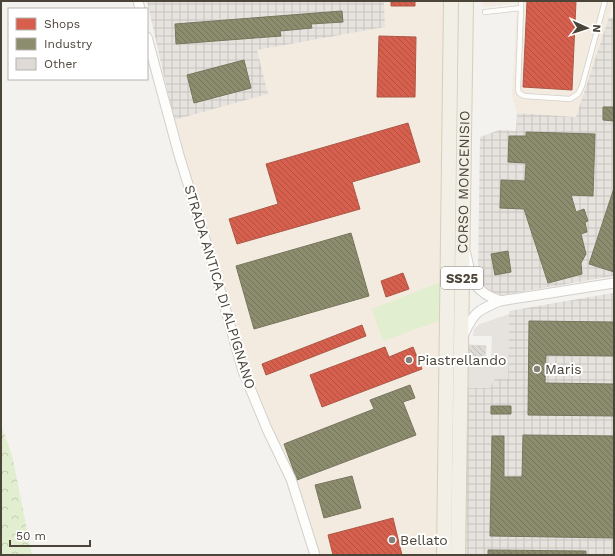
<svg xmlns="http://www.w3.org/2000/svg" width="615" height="556" viewBox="0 0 615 556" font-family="'Work Sans',sans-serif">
<defs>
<pattern id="industrial-grid" width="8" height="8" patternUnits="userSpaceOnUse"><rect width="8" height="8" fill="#e6e2de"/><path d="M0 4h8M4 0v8" fill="none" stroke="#c7c3bf"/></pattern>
<pattern id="forest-crowns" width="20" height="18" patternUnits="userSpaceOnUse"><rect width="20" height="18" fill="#e1eecf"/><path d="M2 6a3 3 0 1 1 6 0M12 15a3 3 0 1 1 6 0" fill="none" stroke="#c3cdb2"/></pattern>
<pattern id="shops-back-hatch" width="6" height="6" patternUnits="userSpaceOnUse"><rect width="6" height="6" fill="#d6604d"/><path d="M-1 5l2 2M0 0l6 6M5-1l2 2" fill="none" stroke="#b05141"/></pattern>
<pattern id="industry-back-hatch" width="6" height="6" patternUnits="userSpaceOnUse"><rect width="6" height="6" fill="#8c8c6e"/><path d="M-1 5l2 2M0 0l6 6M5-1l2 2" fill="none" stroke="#74745b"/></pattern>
<pattern id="building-back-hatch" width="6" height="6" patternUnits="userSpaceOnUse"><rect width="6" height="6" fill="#dedbd6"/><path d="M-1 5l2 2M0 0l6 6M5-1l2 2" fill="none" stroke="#c0bdb8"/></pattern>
</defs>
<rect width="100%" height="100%" fill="#f4f2ee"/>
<path fill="#f3ebdf" d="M384,1H445L438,555H319L295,481L248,373L234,327L207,225L174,120L268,94L257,50L385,27Z
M483,1H614L576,117L517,113L512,96L517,3L483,7Z"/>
<path fill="url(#industrial-grid)" d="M147,1H384L385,27L257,50L268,94L174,120Z
M609,17L614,19V276L502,295L495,294L487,290L482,283L478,272L480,137L499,130L516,131L517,113L576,117Z
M613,293L614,294V555H465L468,388H490L494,379L508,378L509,311Z"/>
<path fill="#e1eecf" d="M441,282V320L383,341L372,309Z"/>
<path fill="url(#forest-crowns)" d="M1,425L12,455L32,555H1Z"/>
<path fill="#e6e3df" d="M509,314L508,379H494L490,388H468V360H491L492,336H473L474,330L476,327L480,324Z"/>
<path fill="url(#shops-back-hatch)" stroke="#ac5847" d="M391,1H415V6H391Z
M527,1H576L572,90L523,87Z
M379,36L416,37L415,97H377Z
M408,123L420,162L352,182L360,209L237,244L229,219L278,204L266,164Z
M403,273L409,289L386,297L381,281Z
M362,325L366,336L266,375L262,364Z
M385,347L389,357L413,347L422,369L322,407L310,375Z
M393,518L402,555H333L328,535Z"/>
<path fill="url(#industry-back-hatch)" stroke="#78765e" d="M342,11L343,22L311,24L312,28L280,31L281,36L176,44L175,24Z
M244,60L251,88L194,103L187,75Z
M603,107H614V121L603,120Z
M526,132L595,134L593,196L571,195L576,212L584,209L588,221L585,222L587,232L581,234L586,254L581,263L582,274L548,283L524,209L500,208L501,180L525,181L526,163L508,162L509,136H526Z
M614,188V272L589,264Z
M351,233L369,296L254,329L236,266Z
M508,251L511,272L495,275L491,254Z
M529,321L614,322V356L546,355L545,383L614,384V416L528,415Z
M410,385L415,398L403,402L416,435L297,480L284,444L374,409L370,400Z
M491,406H511V414H491Z
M523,435L614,436V538L490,536L492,436H504V477H522Z
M352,476L361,508L324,518L315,485Z
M488,550L586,551V555H488Z"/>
<path fill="url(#building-back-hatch)" stroke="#dcd9d4" d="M469,345L486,346L485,358H469Z"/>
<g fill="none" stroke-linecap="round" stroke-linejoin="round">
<g stroke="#d2d0cb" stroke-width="6">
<path id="lane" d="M521,8V1
M485,12L521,8L518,89L519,93L524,96L570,99L578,94L582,86L605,1"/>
</g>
<g stroke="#d2d0cb" stroke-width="11">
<path id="street" d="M138,1L140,9
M147,37L179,155L211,258L243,371L267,429L291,479L315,555
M500,301L614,283
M464,334C474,312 478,310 500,301C494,298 487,296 483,292C471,284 469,267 466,254"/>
</g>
<g stroke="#d6cebb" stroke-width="16">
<g id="primary">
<path d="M444,555L451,1"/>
<path id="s1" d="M458,555L466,1"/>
</g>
</g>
<use href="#lane" stroke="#fdfdfc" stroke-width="4.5"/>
<use href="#street" stroke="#fdfdfc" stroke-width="9"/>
<use href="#primary" stroke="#f2efe6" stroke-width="14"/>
</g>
<g fill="#868178" stroke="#fff" stroke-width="1.5">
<circle cx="409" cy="360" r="4"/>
<circle cx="537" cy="369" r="4"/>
<circle cx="392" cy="540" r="4"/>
</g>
<g text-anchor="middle" stroke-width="4" stroke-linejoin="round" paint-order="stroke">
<rect fill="#fff" stroke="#817c74" stroke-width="1" x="441" y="267" width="42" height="22" rx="3"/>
<g font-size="13" font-weight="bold" fill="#4b4439">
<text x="462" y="283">SS25</text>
</g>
<g font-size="14" fill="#4b4439" stroke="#fff">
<text dy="5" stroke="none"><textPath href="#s1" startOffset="373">CORSO MONCENISIO</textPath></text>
<text transform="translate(220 287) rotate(73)" y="5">STRADA ANTICA DI ALPIGNANO</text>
</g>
<g font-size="14" fill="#4b4439" stroke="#fff" text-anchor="start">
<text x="417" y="365">Piastrellando</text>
<text x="545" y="374">Maris</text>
<text x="400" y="545">Bellato</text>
</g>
</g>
<rect width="615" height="556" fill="none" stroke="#4b4439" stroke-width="4"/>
<rect x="8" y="8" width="140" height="72" fill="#ffffff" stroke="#b7b4b0"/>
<rect x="16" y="18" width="20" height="12" fill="#d6604d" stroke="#b7b4b0"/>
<text x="44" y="28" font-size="12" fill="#4b4439">Shops</text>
<rect x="16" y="38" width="20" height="12" fill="#8c8c6e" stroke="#b7b4b0"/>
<text x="44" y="48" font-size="12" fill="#4b4439">Industry</text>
<rect x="16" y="58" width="20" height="12" fill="#dedbd6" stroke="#b7b4b0"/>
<text x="44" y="68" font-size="12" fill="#4b4439">Other</text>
<g transform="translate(587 28) rotate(93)" stroke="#ffffff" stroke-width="3" paint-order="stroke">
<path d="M0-3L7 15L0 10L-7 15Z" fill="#4b4439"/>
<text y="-6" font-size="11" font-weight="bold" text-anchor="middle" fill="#4b4439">N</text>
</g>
<path d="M10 540v6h80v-6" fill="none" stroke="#4b4439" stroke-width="2"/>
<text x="16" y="540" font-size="12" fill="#4b4439" stroke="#ffffff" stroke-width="3" paint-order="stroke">50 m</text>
</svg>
